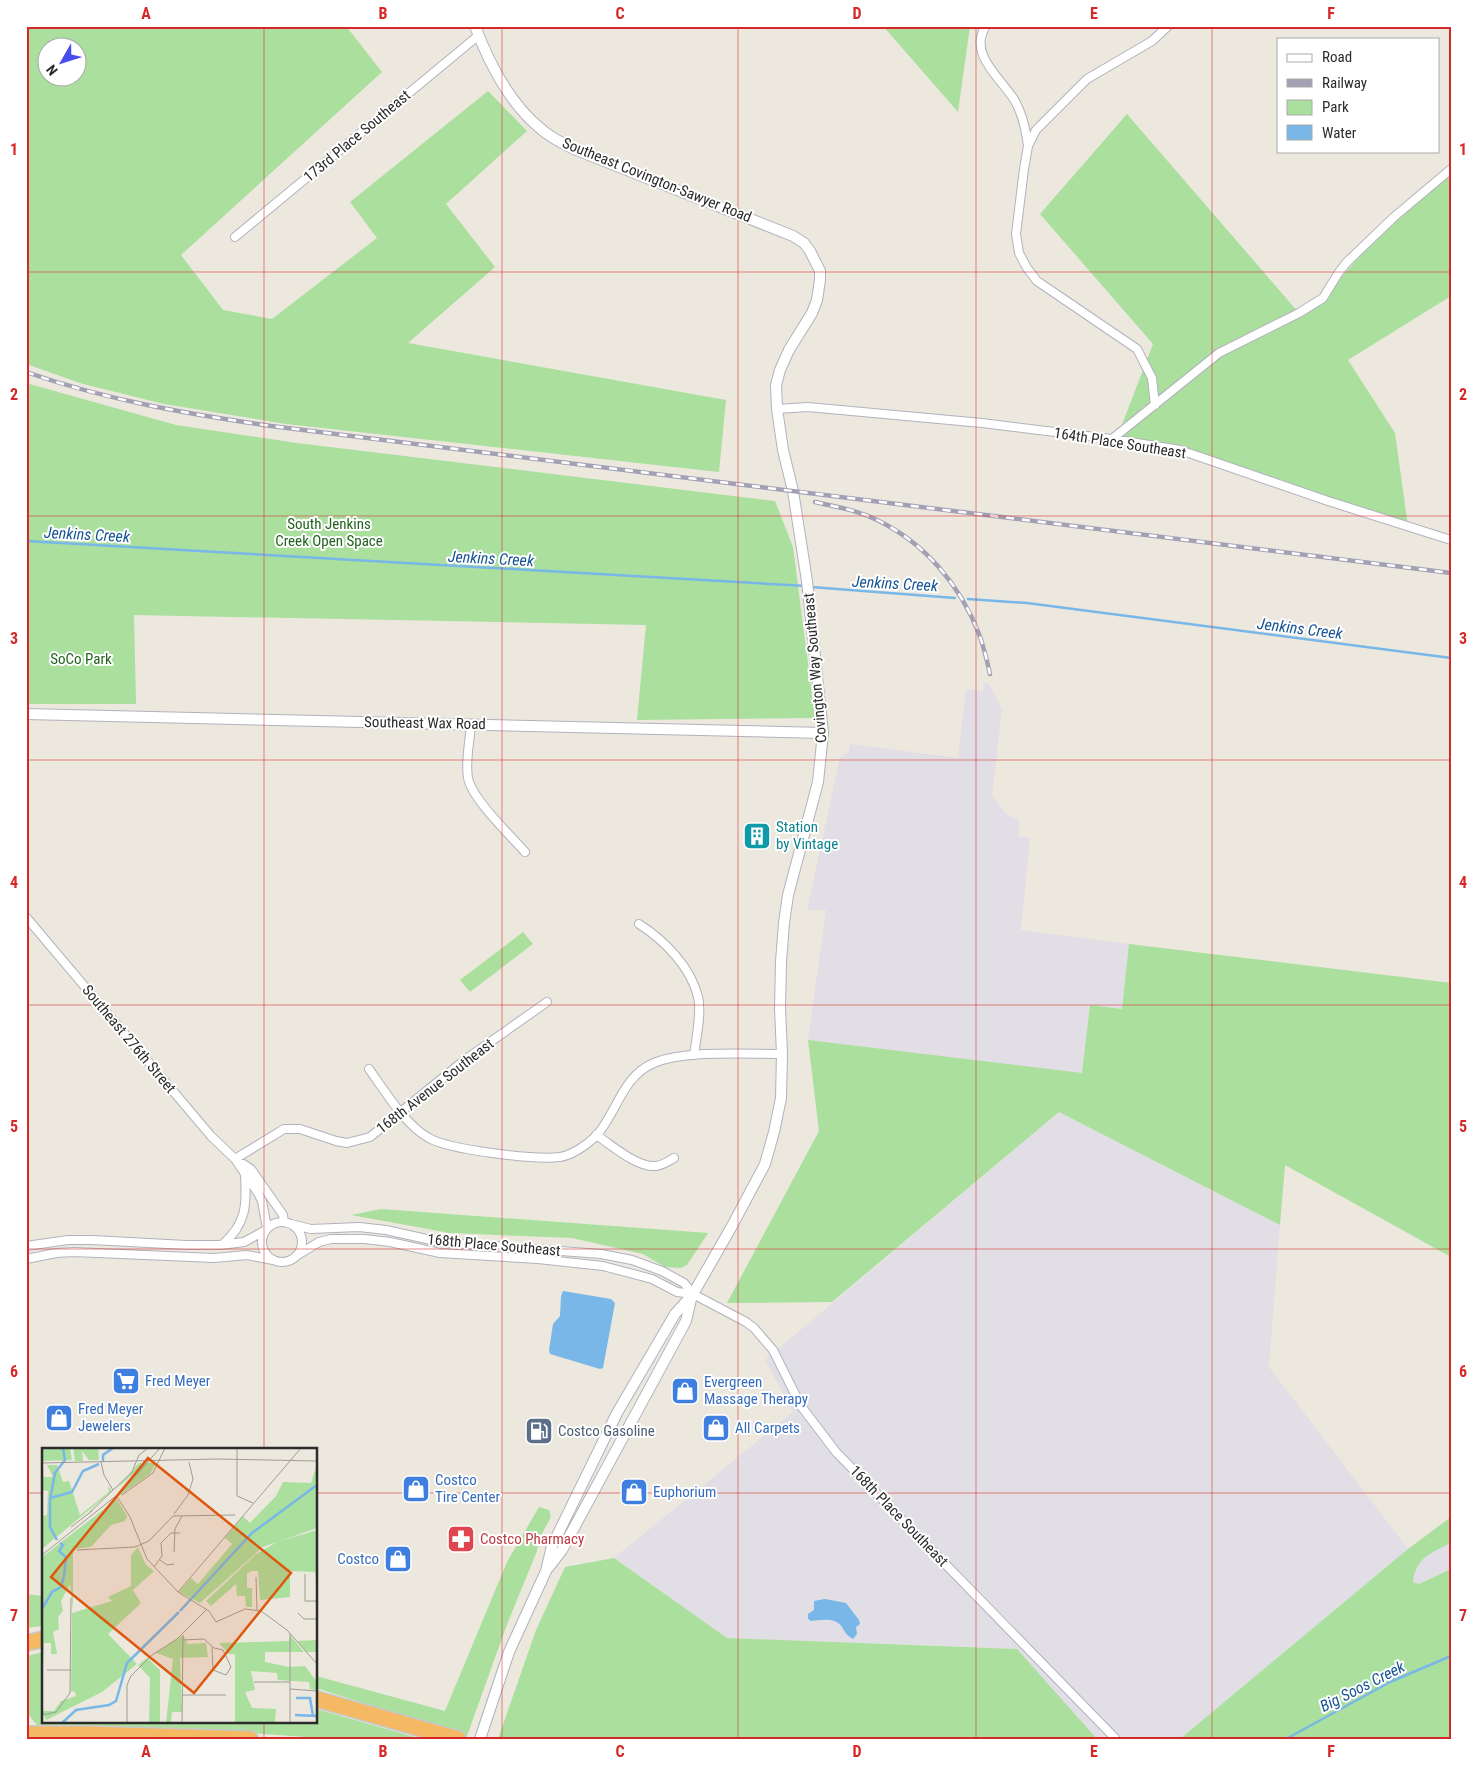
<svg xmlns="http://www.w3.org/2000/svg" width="1477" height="1765" viewBox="0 0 1477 1765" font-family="'Roboto Condensed',sans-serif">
<rect width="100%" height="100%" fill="#ece8de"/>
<path fill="#e1dee5" d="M984,683L989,684L1002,709L992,796L1007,815L1019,819V837L1030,838L1021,930L1129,944L1122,1009L1090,1005L1082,1074L808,1040L826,910H807L840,757L849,752L850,744L958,758L966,689L983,691Z
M1059,1112L1280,1225L1269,1367L1408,1549L1180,1739H1094L1006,1648L727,1638L614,1558L793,1412L765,1360Z
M1451,1543V1569L1419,1584L1413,1582L1417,1565L1428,1554Z"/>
<path fill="#aadf9e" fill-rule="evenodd" d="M26,26H346L382,72L181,255L223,310L272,319L377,238L350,202L488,91L527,131L446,204L495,267L408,343L726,400L719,472L286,424L164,404L83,384L26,364ZM48,48H78V78H48Z
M883,26H970L958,112Z
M1127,114L1299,313L1323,298L1394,217L1451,172V296L1348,360L1395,433L1408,526L1264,480L1118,435L1153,344L1040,214Z
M26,383L176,425L297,443L775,501L793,547L815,718L637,720L646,625L134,615L136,704H26Z
M523,932L533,944L470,992L460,980Z
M1129,944L1451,983V1257L1285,1165L1280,1225L1059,1112L832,1302L727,1303L819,1131L808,1040L1082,1073L1090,1005L1122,1009Z
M381,1209L708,1233L687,1265L681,1268L665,1267L643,1254L572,1238L450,1233L351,1215Z
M539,1507L549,1510L551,1517L540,1537L537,1551L506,1627L467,1736L316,1688V1676L445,1711L507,1562Z
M1451,1517V1543C1431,1553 1416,1557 1413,1582L1419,1584L1451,1569V1739H1180L1408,1549Z
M614,1558L727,1638L1017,1649L1097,1739H498L536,1630L565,1567Z
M26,1594L44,1596V1626L26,1628Z
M44,1652V1721H316V1709L422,1739H333L195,1729L137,1728L49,1739L26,1712V1656Z"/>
<path fill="#78b7e7" d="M563,1291L611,1299L615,1303L603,1368L600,1369L550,1354L549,1350L553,1324L560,1316L561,1296Z
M825,1599L846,1603L859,1620L860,1624L856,1627L857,1634L853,1639C848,1636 845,1633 842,1627C836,1617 821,1620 811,1621L808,1619V1614L814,1610V1601Z"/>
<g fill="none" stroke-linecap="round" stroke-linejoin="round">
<path stroke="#78b7e7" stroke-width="2.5" d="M26,541L806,586
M811,587L955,598
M968,599L1027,603L1451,658
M1286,1739L1390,1682L1451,1656"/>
<g stroke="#b2b2be" stroke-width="10">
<path id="minor" d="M986,26C967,54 1002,79 1015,101C1023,115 1026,130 1028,146
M235,237L479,35
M1155,405L1152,378L1137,349L1037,281L1027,268L1019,253L1016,234L1024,169L1028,146L1036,130L1087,79L1152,41L1168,26
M777,409L808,407L982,423L1112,439L1180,450L1328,501L1451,540
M1112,439L1219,353L1299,313L1323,298L1339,272L1347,262L1394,217L1451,169
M471,724C470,741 465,761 468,778C472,799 510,835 525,852
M26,917L211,1136L235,1159L258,1193L262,1201L267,1228
M639,924C664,940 691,967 698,997C702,1013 696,1039 694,1055
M369,1069C385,1091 405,1125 429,1138C450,1150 535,1160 560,1157C572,1155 587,1145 596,1136C617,1113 622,1076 654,1063C685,1050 748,1054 782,1054
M596,1135C612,1145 637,1168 656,1166C663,1165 669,1161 674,1158
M235,1159L284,1129H300L336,1141L347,1143L370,1137L466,1059L547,1002
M237,1160L251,1169L283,1215L284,1222
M262 1242a20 20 0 1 1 40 0a20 20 0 1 1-40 0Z
M287,1223L311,1229L359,1227L386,1230L440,1242L601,1254L632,1260L662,1271L684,1283L693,1294
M223,1244C246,1224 247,1205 245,1176
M26,1246L68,1240H92L186,1245H221L244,1242L266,1230
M296,1256L319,1242L331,1239H365L390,1242L440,1253L538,1259L603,1266L652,1279L677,1292L693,1294L746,1322L754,1328L773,1350L801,1406L836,1452L1115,1738
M26,1259L56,1253L74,1252L214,1258L247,1255L273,1260"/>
</g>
<g stroke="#b2b2be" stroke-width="12">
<path id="tertiary" d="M475,26C489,63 510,104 541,129C551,138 562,143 574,149L793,236L804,243L810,251L820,271V280L817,300L812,313L789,350L780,370L776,385L777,409L783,450L793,491L807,581L823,733L818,782L788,895L784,923L781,962L780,1008L782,1054L781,1098L774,1132L765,1164L732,1226L693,1294L675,1314L617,1413L552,1546L546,1571L509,1652L480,1739
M26,714L823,733
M549,1567L562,1550L686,1321L692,1295"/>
</g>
<g stroke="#c8c8c8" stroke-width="18">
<path id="motorway" d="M26,1643L44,1639
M316,1699L458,1739
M86,1734L250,1739"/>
</g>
<use href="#minor" stroke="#fff" stroke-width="8"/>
<use href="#tertiary" stroke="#fff" stroke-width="10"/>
<use href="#motorway" stroke="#f4b962" stroke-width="15"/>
<g stroke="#a2a1b4" stroke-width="4.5">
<path id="rail" d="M26,372C106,400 188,414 271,426L1451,573
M815,502C836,507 857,510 877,520C925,543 960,585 979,634C984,647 987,661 990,674"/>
</g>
<use href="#rail" stroke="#fff" stroke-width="2.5" stroke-dasharray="8" stroke-linecap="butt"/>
<g stroke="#c8c8c8" stroke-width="18" stroke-linecap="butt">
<path id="motorway-bridge" d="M26,1734H86"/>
</g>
<use href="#motorway-bridge" stroke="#f4b962" stroke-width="15"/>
</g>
<path fill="none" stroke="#d62828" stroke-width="1" stroke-opacity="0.55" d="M264,26V1449M502,26V1739M738,26V1739M976,26V1739M1212,26V1739M26,272H1451M26,516H1451M26,760H1451M26,1005H1451M26,1249H1451M26,1493H44M316,1493H1451M264,1721V1739"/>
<defs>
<g id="building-square" transform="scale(1.4375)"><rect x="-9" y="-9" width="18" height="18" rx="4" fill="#0f9aa8" stroke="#fff"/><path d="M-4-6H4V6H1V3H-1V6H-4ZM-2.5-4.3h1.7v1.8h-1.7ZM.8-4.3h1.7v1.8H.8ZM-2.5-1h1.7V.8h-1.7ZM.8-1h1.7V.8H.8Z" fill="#fff"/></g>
<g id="supermarket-square" transform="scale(1.4375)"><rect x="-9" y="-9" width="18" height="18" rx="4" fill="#3f7fe0" stroke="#fff"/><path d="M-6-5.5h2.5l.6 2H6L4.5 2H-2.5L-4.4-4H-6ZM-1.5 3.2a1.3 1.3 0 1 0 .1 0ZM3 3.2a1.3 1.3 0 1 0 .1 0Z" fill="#fff"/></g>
<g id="shop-square" transform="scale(1.4375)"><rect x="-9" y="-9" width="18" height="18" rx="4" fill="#3f7fe0" stroke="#fff"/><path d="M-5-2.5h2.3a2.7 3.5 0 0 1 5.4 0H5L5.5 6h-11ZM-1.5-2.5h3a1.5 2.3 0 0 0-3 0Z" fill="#fff"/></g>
<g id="fuel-square" transform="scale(1.4375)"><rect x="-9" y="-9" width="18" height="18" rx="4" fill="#5c6f8a" stroke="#fff"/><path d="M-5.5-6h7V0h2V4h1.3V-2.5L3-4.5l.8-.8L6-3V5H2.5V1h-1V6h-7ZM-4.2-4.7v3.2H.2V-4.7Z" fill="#fff"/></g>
<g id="pharmacy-square" transform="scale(1.4375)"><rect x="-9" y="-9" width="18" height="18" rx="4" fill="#e0444e" stroke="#fff"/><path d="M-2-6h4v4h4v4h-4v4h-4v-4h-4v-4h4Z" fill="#fff"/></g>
</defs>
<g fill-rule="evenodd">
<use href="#building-square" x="757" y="836"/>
<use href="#supermarket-square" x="126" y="1381"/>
<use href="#shop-square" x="685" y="1391"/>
<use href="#shop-square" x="59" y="1418"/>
<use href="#shop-square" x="716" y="1428"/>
<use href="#fuel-square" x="539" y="1431"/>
<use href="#shop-square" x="416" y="1489"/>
<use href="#shop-square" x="634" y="1492"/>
<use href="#pharmacy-square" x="461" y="1539"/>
<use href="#shop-square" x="398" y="1559"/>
</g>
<g text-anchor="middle" stroke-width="4" stroke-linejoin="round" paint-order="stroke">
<g font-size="15" fill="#2b2b2b" stroke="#fff">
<text transform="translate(357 136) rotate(-40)" y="5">173rd Place Southeast</text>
<text transform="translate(657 180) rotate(22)" y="5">Southeast Covington-Sawyer Road</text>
<text transform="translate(1120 443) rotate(9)" y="5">164th Place Southeast</text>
<text transform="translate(815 668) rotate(-95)" y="5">Covington Way Southeast</text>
<text transform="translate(425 723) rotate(1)" y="5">Southeast Wax Road</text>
<text transform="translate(129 1039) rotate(50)" y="5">Southeast 276th Street</text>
<text transform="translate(435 1086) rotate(-38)" y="5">168th Avenue Southeast</text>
<text transform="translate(494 1245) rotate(5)" y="5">168th Place Southeast</text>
<text transform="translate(899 1516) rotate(46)" y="5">168th Place Southeast</text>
</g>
<g font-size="15" fill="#22641f" stroke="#fff">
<text x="329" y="529">South Jenkins<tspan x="329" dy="17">Creek Open Space</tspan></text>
<text x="81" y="664">SoCo Park</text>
</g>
<g font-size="15" fill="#0d838f" stroke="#fff" text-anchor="start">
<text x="776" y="832">Station<tspan x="776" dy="17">by Vintage</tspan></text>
</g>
<g font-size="15" fill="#366cbe" stroke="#fff" text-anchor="start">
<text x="145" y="1386">Fred Meyer</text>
<text x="704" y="1387">Evergreen<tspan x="704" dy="17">Massage Therapy</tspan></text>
<text x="78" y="1414">Fred Meyer<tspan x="78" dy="17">Jewelers</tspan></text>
<text x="735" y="1433">All Carpets</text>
<text x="435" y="1485">Costco<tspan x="435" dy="17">Tire Center</tspan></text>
<text x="653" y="1497">Euphorium</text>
<text x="379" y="1564" text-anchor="end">Costco</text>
</g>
<g font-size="15" fill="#4e5e75" stroke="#fff" text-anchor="start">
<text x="558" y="1436">Costco Gasoline</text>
</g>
<g font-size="15" fill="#be3a42" stroke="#fff" text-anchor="start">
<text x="480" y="1544">Costco Pharmacy</text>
</g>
<g font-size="16" font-style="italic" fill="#165494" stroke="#fff">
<text transform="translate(87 534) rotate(3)" y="6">Jenkins Creek</text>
<text transform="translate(491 558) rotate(3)" y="6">Jenkins Creek</text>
<text transform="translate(895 583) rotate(3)" y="6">Jenkins Creek</text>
<text transform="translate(1300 628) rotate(7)" y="6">Jenkins Creek</text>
<text transform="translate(1362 1686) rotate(-27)" y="6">Big Soos Creek</text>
</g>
</g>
<g transform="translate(42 1448)">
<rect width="275" height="275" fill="#ece8de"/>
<path d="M0,0H28L30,12L0,13ZM31,0H56L57,12H47L40,3L41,13H33ZM97,15H114L108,26L77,48L100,18L73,42ZM275,16V80L221,99L158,155L137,144L149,130L156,136L190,96L183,90L201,68L208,75L234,48L241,34L269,35ZM5,17H15L21,34L27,33L38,67L67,44L66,38L70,43L0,101V68L5,67L6,43L0,42V29H11ZM75,51L85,68L83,73L69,77L49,99L31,101V162L28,136L19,153L21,163L16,169L17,181L11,184L15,206H9V195H2L0,237V109ZM275,82V138L273,124L248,123V149L218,152L216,123H209L205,126V140H210V159H204L203,148H195L194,136L169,158L164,153L213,107L235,94ZM96,99L104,117L112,123L91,142L99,155L66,186L95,216L60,244L4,272L0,263H12L19,253L34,248L33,244L29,243L30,165L70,153L66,149L89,138V107ZM141,187L146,196L164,195L166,209L138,210L140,264H130L129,275H124L131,211L114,205ZM248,187L262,204H223V214L247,219L263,218L275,234V242L268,241L267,234L236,232L235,225L209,223L213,242L203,244L210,260L234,261L233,275H193V206H187L177,195L247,193ZM275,192V204H264L255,193ZM105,210L118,222V275H107L108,230L96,217Z" fill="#aadf9e"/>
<path fill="none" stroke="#78b7e7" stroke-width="2.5" d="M61,13V7L71,0M8,50L30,44L41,23L57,16M15,92L8,79V52L13,25L23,12L21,0M0,161L10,144L19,139L22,128L24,109L17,103L21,97L18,95M138,163L210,85L275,37M254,250H268L271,268M253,267L275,268M20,275L34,262L67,257L74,253L85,215L137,164"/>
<path fill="none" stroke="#9f9c96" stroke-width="1" d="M195,0V48L211,55M59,14L62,27L71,42M0,15L175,11L275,13M74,47L88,69L105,111L136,144L167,163L174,174L203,161L219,163L245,182L275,216M80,47L111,25L123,0M48,64L90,24L97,7L106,0M132,66L146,47L151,31L147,14M131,68L193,67M29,79L50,63M35,102L93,99L107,93L131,68M132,104L133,81L140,68M0,107L80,43L118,0M118,112L125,117L132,116M112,119L120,108L119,95L129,85H138M263,126V153H275M214,129L215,162M136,144L259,0M256,165L262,171H275M141,192L162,191L172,200L181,202L189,219L184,227L171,222L170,199M5,222H29M212,234H248M248,241L275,243M140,247H184M0,267L14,264L28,245L29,150M85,275V237L89,228L110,207L135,191L165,161M140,275L141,187M248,275V186"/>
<path fill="#df570e" fill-opacity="0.15" stroke="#df570e" stroke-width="2.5" d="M106,10L249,125L152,245L9,129Z"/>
<rect width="275" height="275" fill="none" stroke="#2b2b2b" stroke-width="2.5"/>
</g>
<rect width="1477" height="1765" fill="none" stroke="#ffffff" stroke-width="55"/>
<rect x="1277" y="38" width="162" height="115" fill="#ffffff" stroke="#aaaaaa"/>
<rect x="1287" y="54" width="25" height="8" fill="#ffffff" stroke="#aaaaaa"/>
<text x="1322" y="62" font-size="15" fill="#2b2b2b">Road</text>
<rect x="1287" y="79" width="25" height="8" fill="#a2a1b4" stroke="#aaaaaa"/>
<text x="1322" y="88" font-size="15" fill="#2b2b2b">Railway</text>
<rect x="1287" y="100" width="25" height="15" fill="#aadf9e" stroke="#aaaaaa"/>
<text x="1322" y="112" font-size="15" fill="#2b2b2b">Park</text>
<rect x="1287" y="125" width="25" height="15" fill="#78b7e7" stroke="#aaaaaa"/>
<text x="1322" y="138" font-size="15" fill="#2b2b2b">Water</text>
<g transform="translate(62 62) rotate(231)"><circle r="24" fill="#ffffff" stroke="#aaaaaa"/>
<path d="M0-4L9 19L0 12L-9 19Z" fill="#494dee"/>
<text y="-8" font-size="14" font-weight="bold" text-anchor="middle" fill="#2b2b2b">N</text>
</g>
<rect x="28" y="28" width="1422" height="1710" fill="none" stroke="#d62828" stroke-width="2"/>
<g font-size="16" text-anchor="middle" font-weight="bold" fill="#d62828">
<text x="146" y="19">A</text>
<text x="383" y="19">B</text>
<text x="620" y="19">C</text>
<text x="857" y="19">D</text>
<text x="1094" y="19">E</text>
<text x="1331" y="19">F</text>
<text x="14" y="155">1</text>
<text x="1463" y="155">1</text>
<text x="14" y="400">2</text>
<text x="1463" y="400">2</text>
<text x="14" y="644">3</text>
<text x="1463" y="644">3</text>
<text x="14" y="888">4</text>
<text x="1463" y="888">4</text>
<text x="14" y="1132">5</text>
<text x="1463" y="1132">5</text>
<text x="14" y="1377">6</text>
<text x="1463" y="1377">6</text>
<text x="14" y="1621">7</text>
<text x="1463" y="1621">7</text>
<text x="146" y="1757">A</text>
<text x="383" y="1757">B</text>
<text x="620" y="1757">C</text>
<text x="857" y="1757">D</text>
<text x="1094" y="1757">E</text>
<text x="1331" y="1757">F</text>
</g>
</svg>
